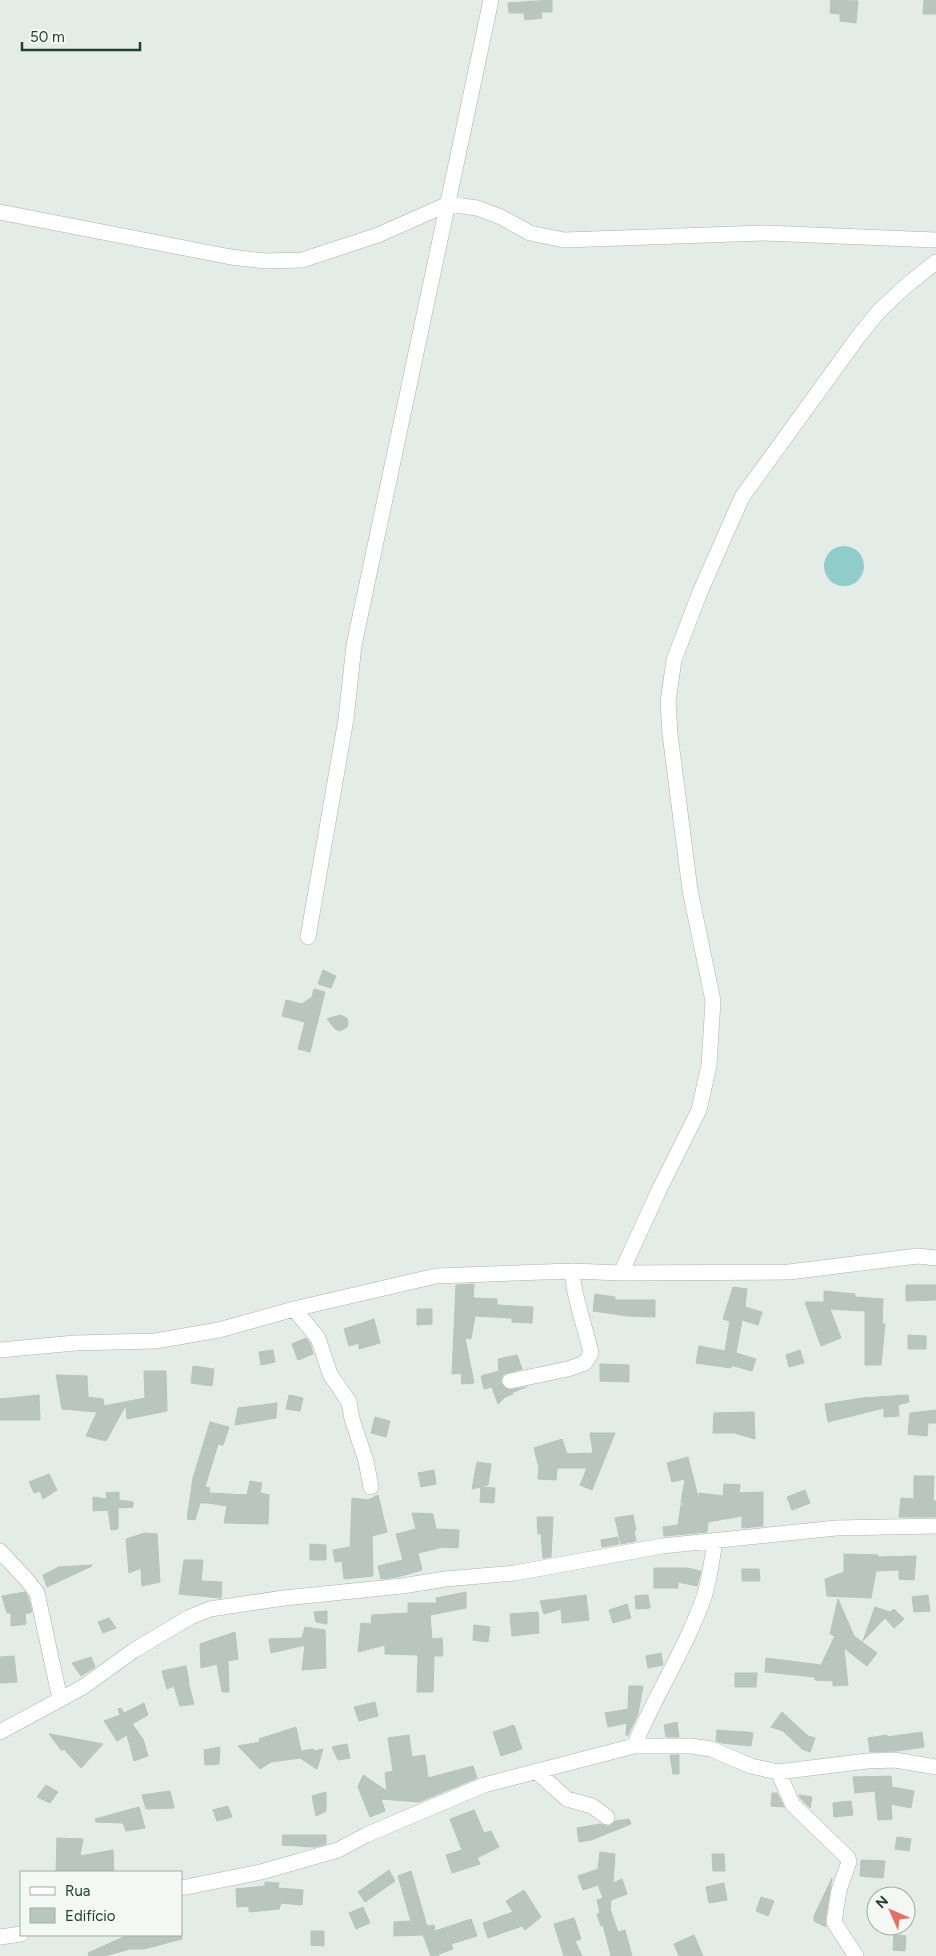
<svg xmlns="http://www.w3.org/2000/svg" width="936" height="1956" viewBox="0 0 936 1956" font-family="Figtree,sans-serif">
<rect width="100%" height="100%" fill="#e3ece6"/>
<path fill="#90ccca" d="M824 566a20 20 0 1 1 40 0a20 20 0 1 1-40 0Z"/>
<path fill="#b9c6bf" stroke="#b6c5bc" d="M552,0V12H541L542,18L525,20L524,13H509L508,3Z
M831,0L858,1L856,23L840,21V14L830,13Z
M924,0H936V14H923Z
M323,970L336,976L331,988L318,984Z
M314,989L325,992L310,1052L298,1049L305,1022L282,1016L286,1000L302,1004L312,997Z
M340,1015L347,1018L348,1023L347,1027L340,1031L335,1029L327,1019Z
M474,1284L473,1298L497,1299V1305L533,1307L532,1323L512,1322V1318L475,1316L471,1339L465,1338L474,1383L462,1384L461,1373L452,1374L456,1285Z
M906,1285H936V1300L906,1301Z
M733,1287L747,1289L745,1307L762,1312L758,1325L742,1320L736,1353L756,1359L752,1371L734,1366H731V1368L696,1363L699,1346L725,1351L730,1321L723,1319Z
M824,1291L855,1294V1297L883,1299L882,1324H885L881,1365H865V1311L830,1309L841,1338L821,1346L805,1302H824Z
M595,1294L615,1297V1300H655V1317L628,1316L593,1311Z
M417,1309H432V1324L417,1325Z
M374,1319L380,1343L359,1349V1343L349,1346L344,1329Z
M908,1335L926,1336V1349H908Z
M306,1338L310,1343L313,1354L298,1360L292,1344Z
M273,1350L275,1362L261,1365L259,1352Z
M800,1350L804,1363L789,1367L786,1355Z
M517,1355L522,1369L504,1374L501,1378V1383L508,1390L527,1387L513,1392V1394L505,1397L498,1404L492,1387L484,1389L481,1376L499,1371L498,1359Z
M600,1364L629,1365V1382L600,1381Z
M193,1366L214,1369L212,1386L191,1383Z
M144,1371H166L167,1411L127,1419L126,1405L106,1441L86,1436L97,1412L62,1409L56,1375L87,1376L88,1397L103,1399L104,1406L145,1398Z
M39,1395L40,1420H0V1399Z
M289,1395L303,1398L300,1411L286,1409Z
M908,1395L909,1402L898,1405L899,1416L884,1417V1408L828,1422L825,1404L862,1398Z
M277,1403L276,1418L235,1425L238,1408Z
M936,1410V1423H928L927,1436L908,1434L910,1413Z
M754,1412L755,1439L734,1433H713L714,1413Z
M375,1417L390,1421L386,1437L371,1433Z
M210,1422L229,1427L223,1445L218,1444L205,1487L210,1488L209,1493L247,1495L250,1481L262,1483L260,1493L269,1495L268,1524L224,1523L227,1506L208,1503H200L195,1520L187,1519L193,1478Z
M590,1433H615L592,1490L580,1485L587,1468H557L556,1480L538,1479L539,1468L534,1448L562,1439L567,1454L593,1453Z
M688,1457L699,1501V1493L723,1496L724,1484L740,1485L739,1493L763,1492V1526L742,1528V1516L708,1522L707,1532L664,1536L663,1527L678,1525L681,1505L690,1504L681,1503L685,1479L672,1482L667,1463Z
M477,1462L491,1464L488,1485L472,1489Z
M434,1470L436,1484L421,1487L418,1473Z
M49,1474L57,1490L43,1499L40,1491L34,1493L29,1482Z
M914,1476H934L933,1501H936V1517H899L901,1498L914,1499Z
M481,1487L495,1488L494,1503L480,1502Z
M805,1490L810,1503L792,1510L787,1497Z
M119,1492V1500L133,1502V1507L118,1508V1529L111,1530L108,1510L93,1511V1497L107,1499L106,1493Z
M378,1495L387,1532L372,1536L373,1576L344,1579L342,1561L335,1562L333,1550L350,1547L352,1498L368,1500Z
M412,1513L433,1514L436,1529L459,1530L458,1548L443,1547L418,1553L422,1570L397,1577L381,1579L378,1566L403,1560L396,1534L416,1529Z
M633,1515L636,1530L634,1531L636,1541L621,1544L615,1518Z
M537,1517H553L551,1557L543,1558L541,1534H538Z
M144,1533L157,1534L160,1582L142,1586L141,1568L129,1573L126,1539Z
M618,1537L619,1544L602,1547L601,1540Z
M310,1544L326,1545V1560H310Z
M844,1554L878,1555V1557L916,1556L914,1580L899,1579V1570L876,1571L871,1598L827,1596L825,1579L844,1572Z
M184,1560H203L201,1581L222,1582L221,1598L179,1594Z
M92,1565V1566L47,1587L43,1575L59,1567Z
M654,1568H687L701,1571L697,1586L678,1582V1588H654Z
M742,1569H759L760,1581H742Z
M25,1592L28,1597L32,1612L25,1614L26,1624L11,1626V1613H7L2,1596Z
M466,1592V1608L430,1615L432,1639L442,1638L443,1656H434L433,1692H417L418,1655L385,1654V1645L358,1652L361,1623L371,1624L372,1615L408,1613V1603H437L436,1598Z
M586,1595L589,1620L562,1623L561,1609L544,1614L540,1601Z
M648,1595L650,1608L636,1609L635,1596Z
M928,1595L930,1611L914,1612L912,1597Z
M838,1599L854,1636L877,1653L867,1666L844,1648L848,1685L833,1686V1681L815,1680V1677L765,1672L766,1658L821,1665L835,1636L830,1634Z
M627,1604L631,1618L613,1623L609,1610Z
M875,1607L890,1612L894,1609L904,1619L894,1628L885,1618L863,1641Z
M327,1611V1624L316,1622L314,1612Z
M538,1612L539,1633L512,1636L510,1614Z
M109,1618L116,1628L103,1633L98,1622Z
M474,1625L490,1627L488,1642L473,1640Z
M305,1627L325,1630L326,1668L302,1670L305,1645L271,1653L269,1639L302,1638Z
M235,1632L238,1659L228,1661L229,1692H222L217,1664L201,1668L200,1644Z
M661,1653L663,1665L648,1668L646,1656Z
M14,1656L17,1682L0,1683V1657Z
M91,1657L95,1667L81,1676L72,1663Z
M186,1666L189,1682H188L194,1704L180,1706L174,1686L167,1689L162,1671Z
M735,1673H757L756,1687H735Z
M629,1686H643L638,1714L628,1735H626L627,1723L608,1727L605,1713L628,1709Z
M375,1702L378,1716L359,1721L354,1707Z
M144,1703L148,1715L132,1724L143,1739L148,1756L134,1761L127,1735L117,1741L104,1721L120,1715L118,1709L121,1708L124,1713Z
M782,1712L808,1736L815,1738L810,1752L802,1749L783,1731L771,1727Z
M677,1722L679,1737H666L664,1725Z
M514,1725L522,1749L501,1756L493,1732Z
M296,1727L301,1751L313,1749L314,1751L323,1749L317,1769L300,1758L271,1762L260,1769L238,1746L260,1742L259,1739Z
M717,1730L740,1732V1731L753,1733L751,1746L722,1743L716,1741Z
M922,1732L924,1747L897,1751L870,1752L868,1738L887,1735V1737Z
M49,1734H50L103,1744L81,1768L64,1749L62,1751Z
M409,1735L412,1757L425,1755L428,1778L473,1766L477,1778L419,1802L381,1799L385,1811L370,1817L358,1787L363,1775L387,1791L385,1773L393,1771L388,1738Z
M347,1744L350,1758L338,1760L332,1747Z
M220,1747L219,1764L205,1765L204,1750Z
M670,1755H679V1774H673Z
M891,1776L892,1787L914,1791L911,1808L891,1804L892,1819L878,1820L875,1791L855,1793L853,1777Z
M46,1785L58,1792L50,1803L37,1797Z
M170,1791L174,1808L146,1809L142,1795Z
M326,1792V1811L316,1816L312,1796Z
M772,1793H777L784,1807L771,1806Z
M799,1795L812,1797L810,1808L801,1799Z
M851,1801L853,1815L834,1817L833,1803Z
M228,1806L232,1817L217,1821L213,1810Z
M139,1807L145,1828L126,1831L123,1823L96,1822L95,1819Z
M474,1810L484,1833L491,1831L499,1847L477,1858L480,1864L452,1873L446,1855L462,1850L450,1819Z
M629,1819L631,1824L591,1840L579,1842L577,1828L600,1824L606,1826H610L615,1821Z
M283,1835H326V1844L314,1847L282,1845Z
M897,1837L911,1839L909,1851L895,1849Z
M57,1838L83,1839L80,1856L113,1850L114,1872H56Z
M600,1852L615,1854L613,1883L622,1879L627,1894L611,1900L610,1909L618,1932L625,1930L632,1956H611L603,1925L601,1926L597,1914L600,1913L597,1900L603,1898L598,1885L583,1890L578,1876L598,1869Z
M712,1854H724L725,1871H713Z
M861,1860L885,1861L883,1878L860,1876Z
M389,1870L395,1881L365,1902L358,1892Z
M411,1871L427,1926L434,1925L435,1931L471,1919L477,1936L451,1944L453,1949L439,1954L438,1952L439,1956H431L423,1935L394,1936V1922L411,1921L398,1876Z
M832,1878L825,1921L826,1927L814,1921V1916Z
M265,1882L279,1883L278,1888L303,1890L302,1905L281,1903L279,1909L249,1912V1906L237,1907L236,1889L265,1886Z
M724,1883L727,1900L709,1903L706,1887Z
M524,1890L541,1917L525,1930L522,1926L488,1938L483,1923L513,1912L506,1901Z
M761,1897L774,1901L768,1916L756,1911Z
M363,1907L370,1923L356,1929L349,1913Z
M574,1918L581,1939L575,1941L582,1956H564L554,1924Z
M311,1931H324V1946L311,1945Z
M128,1935H181L182,1939L144,1949H130L105,1956H89L88,1953Z
M694,1935L703,1956H679L674,1944Z
M894,1935L906,1936L905,1951L893,1950Z"/>
<g fill="none" stroke-linecap="round" stroke-linejoin="round">
<g stroke="#a6b4ac" stroke-width="16">
<path id="minor" d="M0,212L231,257L265,261L302,260L378,235L448,204L477,208L501,217L530,233L564,240L764,233L936,240
M308,937L346,719L354,645L491,0
M621,1273L660,1188L699,1110L709,1065L713,1001L690,890L670,734L668,702L674,660L700,592L742,497L858,337L880,310L907,285L936,262
M294,1309L318,1338L330,1374L349,1402L352,1419L366,1461L371,1487
M0,1350L75,1343L155,1341L219,1330L294,1309L436,1276L572,1271L621,1273L789,1272L918,1256L936,1258
M510,1381L568,1369L585,1363L591,1353C585,1325 574,1300 572,1271
M0,1551L27,1580L37,1593L60,1699
M0,1732L83,1687L133,1651L190,1617L210,1609L284,1598L402,1586L445,1579L515,1573L662,1546L836,1528L936,1526
M634,1746C655,1695 687,1647 705,1594C710,1577 712,1558 715,1541
M536,1771L567,1799L592,1806L607,1817
M778,1772L793,1805L848,1858L849,1862L839,1890L834,1922L856,1956
M181,1888L261,1872L338,1850L366,1835L484,1785L634,1746H691L711,1749L751,1766L778,1772L867,1761L895,1760L936,1767
M0,1937L21,1934"/>
</g>
<use href="#minor" stroke="#fff" stroke-width="15"/>
</g>
<rect x="20" y="1871" width="162" height="65" fill="#f3f8f5" stroke="#a0ada7"/>
<rect x="30" y="1887" width="25" height="8" fill="#ffffff" stroke="#a0ada7"/>
<text x="65" y="1896" font-size="15" fill="#243c31">Rua</text>
<rect x="30" y="1908" width="25" height="15" fill="#b9c6bf" stroke="#a0ada7"/>
<text x="65" y="1921" font-size="15" fill="#243c31">Edifício</text>
<g transform="translate(891 1911) rotate(315)"><circle r="24" fill="#f3f8f5" stroke="#a0ada7"/>
<path d="M0-4L9 19L0 12L-9 19Z" fill="#e66e66"/>
<text y="-8" font-size="14" font-weight="bold" text-anchor="middle" fill="#243c31">N</text>
</g>
<path d="M22 42v8h118v-8" fill="none" stroke="#243c31" stroke-width="2.5"/>
<text x="30" y="42" font-size="15" fill="#243c31" stroke="#f3f8f5" stroke-width="4" paint-order="stroke">50 m</text>
</svg>
